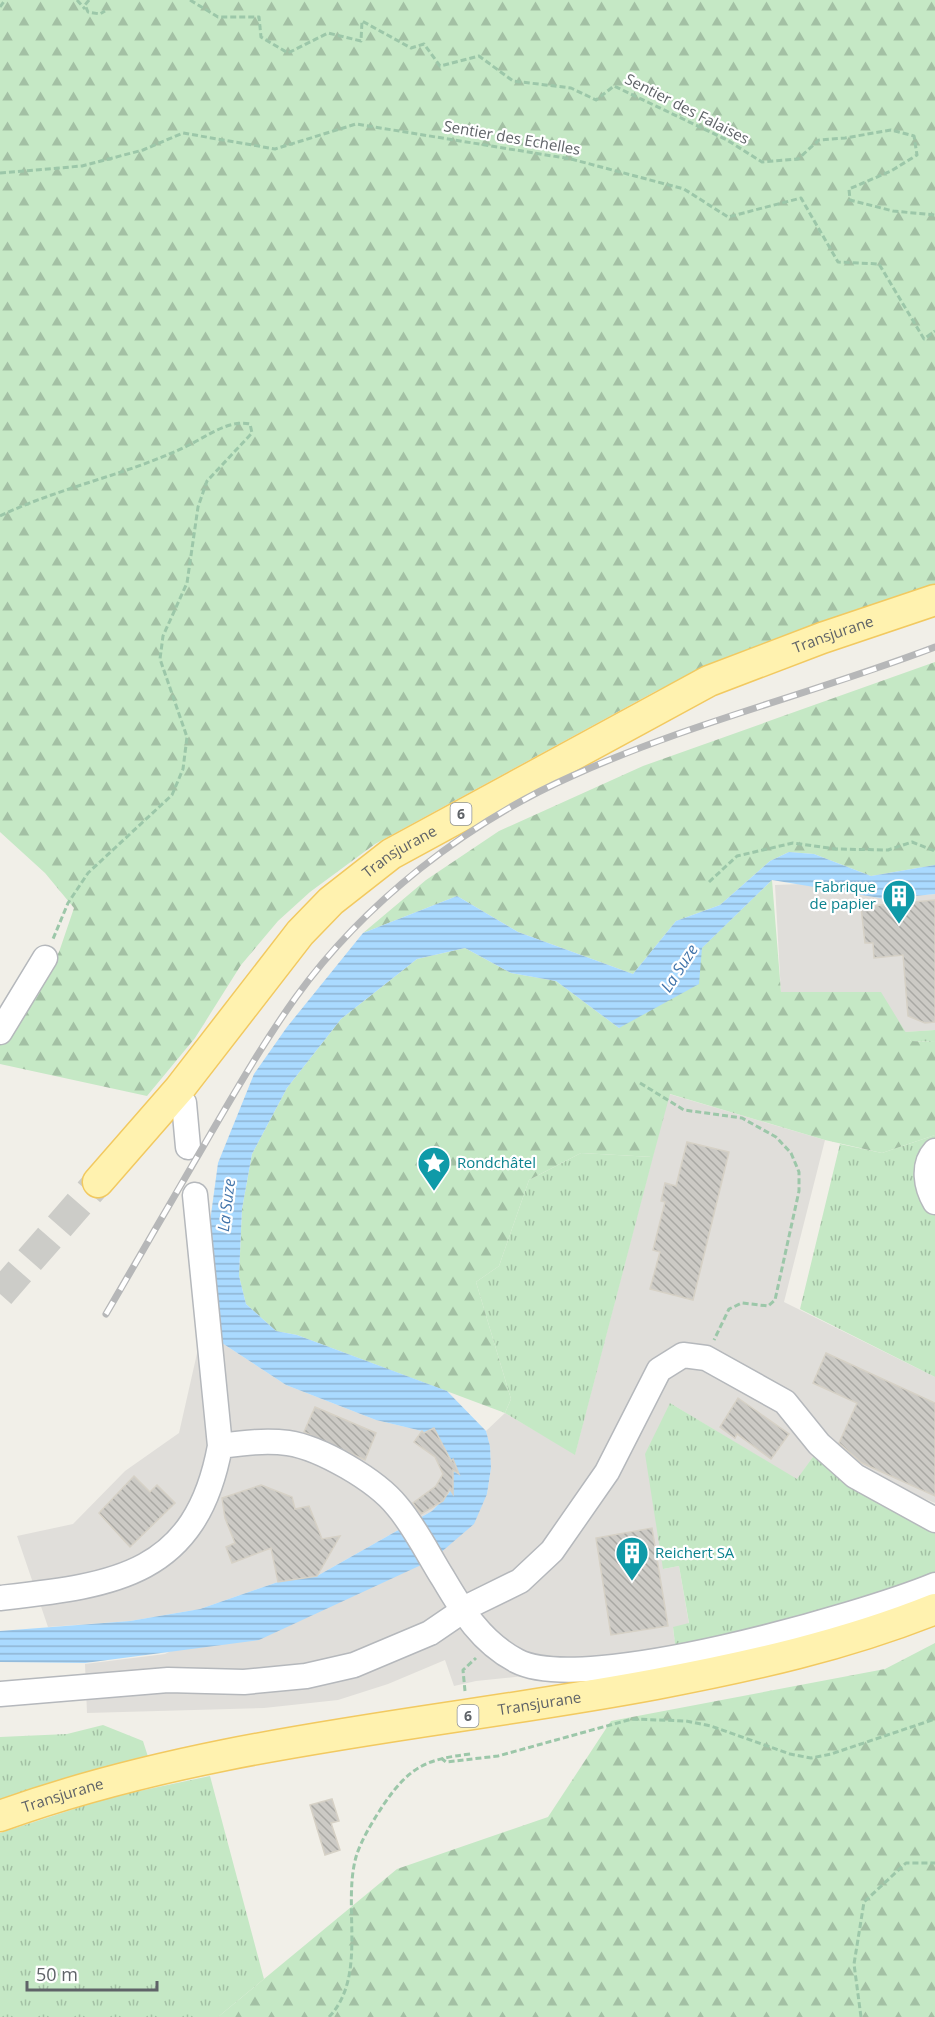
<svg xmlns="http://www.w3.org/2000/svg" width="935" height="2017" viewBox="0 0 935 2017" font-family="'Open Sans',sans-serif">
<defs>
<pattern id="grass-tufts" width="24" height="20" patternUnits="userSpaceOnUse" patternTransform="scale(1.5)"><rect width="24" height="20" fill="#c5e8c5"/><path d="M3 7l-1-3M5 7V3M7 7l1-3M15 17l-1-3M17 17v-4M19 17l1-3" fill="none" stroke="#a3c0a4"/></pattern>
<pattern id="forest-firs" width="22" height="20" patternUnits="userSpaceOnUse" patternTransform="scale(1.5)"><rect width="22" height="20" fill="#c5e8c5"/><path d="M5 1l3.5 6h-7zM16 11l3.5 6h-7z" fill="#a3c0a4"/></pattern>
<pattern id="water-rules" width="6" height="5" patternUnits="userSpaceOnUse" patternTransform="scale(1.5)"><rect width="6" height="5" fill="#aadaff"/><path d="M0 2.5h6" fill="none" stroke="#8eb4d2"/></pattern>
<pattern id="building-back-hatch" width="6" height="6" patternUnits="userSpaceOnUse" patternTransform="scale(1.5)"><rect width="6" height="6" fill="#cccac5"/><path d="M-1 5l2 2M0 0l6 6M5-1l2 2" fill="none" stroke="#a9a8a4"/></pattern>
</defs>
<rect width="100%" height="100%" fill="#f1efe8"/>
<path fill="#e0deda" d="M801,884L886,899L935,894V1030L904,1032L880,992L781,993L775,885Z
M669,1094L825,1140L784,1302L935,1377V1503L815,1454L797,1480L670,1403L663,1569L679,1566L689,1624L673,1628L677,1660L476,1681L454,1686L445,1660L388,1684L338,1700L264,1708L87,1713L85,1664L165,1654L487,1494L491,1468L490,1446L486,1431L505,1413L575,1454Z
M222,1343L286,1385L376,1420L422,1431L444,1447L453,1463V1484L449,1493L432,1511L317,1576L278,1582L200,1609L130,1621L48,1627L17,1536L73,1524L125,1471L179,1433L198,1349Z"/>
<path fill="url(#grass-tufts)" d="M935,1030V1042L911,1041L904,1032Z
M935,1135V1377L800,1309L840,1144L882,1153Z
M581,1153L653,1157L575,1455L505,1413L511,1399L476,1282L499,1266L529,1180Z
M670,1403L797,1479L815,1454L935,1520V1576L677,1660L673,1627L689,1623L679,1566L663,1569L645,1454Z
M103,1725L143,1741L150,1763L0,1805V1737L67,1734Z
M210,1776L264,1979L218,2017H0V1833L111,1797Z"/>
<path fill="url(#forest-firs)" d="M0,0H935V584L727,657L656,691L375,844L310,892L278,921L241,965L195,1038L147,1096L0,1064V1043L59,952L74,908L45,873L0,832Z
M935,662V865L871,876L814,854L789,852L770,861L720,905L676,921L633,974L518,932L457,896L363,933L426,880L499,831L643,766Z
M772,880L781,992H881L911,1041L935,1042V1135L882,1153L825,1140L670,1094L653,1157L581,1153L529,1180L499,1266L476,1282L511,1399L505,1413L297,1335L276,1331L246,1304L239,1276L242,1209L252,1154L287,1088L341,1019L417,959L465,948L511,973L556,981L619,1028Z
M935,1643V2017H218L397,1869L548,1817L611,1721L885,1669Z"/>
<path fill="url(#water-rules)" d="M789,852L814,854L871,876L935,865V894L886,899L772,880L702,948L699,984L619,1028L556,981L511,973L465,948L417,959L341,1019L287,1088L252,1154L242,1209L239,1276L246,1304L276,1331L297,1335L447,1391L486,1431L490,1446L491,1468L487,1494L474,1524L432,1560L259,1640L85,1663L0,1662V1631L130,1621L200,1609L278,1582L317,1576L432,1511L449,1493L453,1484V1463L444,1447L422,1431L376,1420L286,1385L222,1343L217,1334L210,1222L218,1163L254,1074L287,1027L363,933L457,896L518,932L633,974L676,921L720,905L770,861Z"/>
<path fill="url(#building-back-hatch)" stroke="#d6d1c6" stroke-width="1.5" d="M935,900V1022L925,1023L908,1016L903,955L874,958L873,943H865L861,907Z
M687,1142L729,1152L693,1300L650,1289L660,1252L653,1250L665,1202L661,1201L665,1183L676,1186Z
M826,1353L935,1403V1496L862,1463L839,1443L857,1403L813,1383Z
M738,1398L789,1434L771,1459L737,1434L735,1438L720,1427Z
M315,1407L376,1433L365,1460L304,1432Z
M434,1428L451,1461L453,1459L459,1474L453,1470V1494L450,1489L443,1501L421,1514L413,1503L436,1486L443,1474L435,1457L414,1442L422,1431L424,1433Z
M134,1476L150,1492L157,1485L175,1503L130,1547L99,1513Z
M261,1485L292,1497L295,1509L309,1506L322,1539L340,1536L317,1576L278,1582L271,1548L232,1563L226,1547L235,1543L225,1518L222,1498Z
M652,1528L668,1626L611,1635L596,1538Z
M332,1799L339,1821L331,1823L340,1850L325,1855L310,1805Z"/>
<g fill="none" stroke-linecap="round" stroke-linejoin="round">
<path stroke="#ccccc8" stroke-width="30" stroke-dasharray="30 15" stroke-linecap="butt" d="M0,1294L98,1182"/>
<g stroke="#b5b8bc" stroke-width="27">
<path id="minor" d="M0,1032L45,958
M184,1103L188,1147
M935,1151C922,1165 926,1187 935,1202
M220,1446C243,1443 265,1440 288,1443C321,1448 376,1480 397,1506C415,1527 428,1554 443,1578C463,1612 481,1642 517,1661C584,1696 862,1615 935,1585
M0,1598C113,1585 196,1577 220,1446L195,1195
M0,1694L168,1680L244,1682L306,1676L354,1665L430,1633L471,1605L520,1581L552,1551L607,1472L659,1370L683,1355L706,1358L785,1402L819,1444L855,1476L935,1520"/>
</g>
<g stroke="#f2c960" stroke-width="33">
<g id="major">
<path id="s1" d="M98,1182L180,1088L300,933L331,901L391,854L709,681L822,638L935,600"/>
<path id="s2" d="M0,1816C210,1740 438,1725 656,1684C751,1666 845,1645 935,1609"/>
</g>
</g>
<path stroke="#9cc7a9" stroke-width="3" stroke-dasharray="6 3" stroke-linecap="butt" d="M77,0L85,9
M89,0L85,5L88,12L100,14L105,11
M190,0L218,17H259L261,37L288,53L328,33L361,41L362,21L411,48L424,44L440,66L479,56L513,81L571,88L596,100L614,86L727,140L762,162L798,159L819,140L845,138L891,130L914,136L917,155L891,171L849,189L850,200L893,211L935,215
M0,7L5,0
M0,173L82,166L143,150L183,133L275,149L356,124L571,159L684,189L728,217L801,198L838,262L879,264L924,339L935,331
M0,516C60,487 127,475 187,446C206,437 229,419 250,424L252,433L207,481L198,507L187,583L163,636L160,659L187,737L183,769L172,795L88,873L68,903L53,939
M709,882L737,856L793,843L836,849L888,850L912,842L935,851
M640,1083L684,1110L742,1118L776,1137L791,1153L799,1172V1191L775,1300L768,1306L742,1303L729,1309L714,1340
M465,1691L463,1670L476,1658
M441,1758L446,1762L498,1756L632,1719L686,1721L711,1726L790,1754L811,1758L831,1754L935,1719
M329,2017C368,1976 342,1907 356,1857C361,1840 374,1819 384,1804C410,1766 427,1759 471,1754
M861,2017L854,1964L864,1902L906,1863H935"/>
<use href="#minor" stroke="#fff" stroke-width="24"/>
<use href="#major" stroke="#fff2af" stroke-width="30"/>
<g stroke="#b6b7b8" stroke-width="7">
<path id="rail" d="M106,1314C140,1256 173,1198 207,1140C235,1092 263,1043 296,997C364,903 466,823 572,776C689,723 815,693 935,647"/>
</g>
<use href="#rail" stroke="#fff" stroke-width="4.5" stroke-dasharray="14" stroke-linecap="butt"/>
</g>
<defs>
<g id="building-pin" transform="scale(1.725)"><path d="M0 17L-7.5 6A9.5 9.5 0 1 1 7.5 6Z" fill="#0f9aa8" stroke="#fff"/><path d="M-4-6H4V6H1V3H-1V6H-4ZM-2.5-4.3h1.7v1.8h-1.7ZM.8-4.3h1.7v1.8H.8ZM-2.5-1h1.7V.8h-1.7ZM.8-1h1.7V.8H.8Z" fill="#fff"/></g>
<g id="sight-pin" transform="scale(1.725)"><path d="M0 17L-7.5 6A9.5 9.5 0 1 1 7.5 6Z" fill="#0f9aa8" stroke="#fff"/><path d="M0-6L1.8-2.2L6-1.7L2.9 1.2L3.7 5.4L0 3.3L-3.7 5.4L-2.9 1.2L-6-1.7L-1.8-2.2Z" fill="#fff"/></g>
</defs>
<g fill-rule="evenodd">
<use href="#building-pin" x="899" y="896"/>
<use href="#sight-pin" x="434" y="1163"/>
<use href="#building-pin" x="632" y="1553"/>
</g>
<g text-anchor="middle" stroke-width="4.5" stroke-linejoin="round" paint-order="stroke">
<g fill="#fff" stroke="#8f9295" stroke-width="1.5">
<rect x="450.5" y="803" width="21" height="22" rx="4.5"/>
<rect x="457.5" y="1705" width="21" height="22" rx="4.5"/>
</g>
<g font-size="14" font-weight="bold" fill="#5f6368">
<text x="461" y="819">6</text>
<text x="468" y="1721">6</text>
</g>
<g font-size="15" fill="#5f6368" stroke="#fff">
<text transform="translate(687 109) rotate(27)" y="5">Sentier des Falaises</text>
<text transform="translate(512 138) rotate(10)" y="5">Sentier des Echelles</text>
<text dy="5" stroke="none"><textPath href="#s1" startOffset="936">Transjurane</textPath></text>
<text dy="5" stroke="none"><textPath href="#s1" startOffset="450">Transjurane</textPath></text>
<text dy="5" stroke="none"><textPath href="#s2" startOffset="552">Transjurane</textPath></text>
<text dy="5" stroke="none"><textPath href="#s2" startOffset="66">Transjurane</textPath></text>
</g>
<g font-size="15" fill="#0d838f" stroke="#fff" text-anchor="start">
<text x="876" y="892" text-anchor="end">Fabrique<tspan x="876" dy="17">de papier</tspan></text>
<text x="457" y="1168">Rondchâtel</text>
<text x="655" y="1558">Reichert SA</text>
</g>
<g font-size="16" font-style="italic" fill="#4174aa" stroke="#fff">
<text transform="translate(679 968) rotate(-57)" y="6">La Suze</text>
<text transform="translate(226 1205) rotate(-83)" y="6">La Suze</text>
</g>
</g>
<path d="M27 1981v9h130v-9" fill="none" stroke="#5f6368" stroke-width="3"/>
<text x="36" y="1981" font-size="18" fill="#5f6368" stroke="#ffffff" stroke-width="4.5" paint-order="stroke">50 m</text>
</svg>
